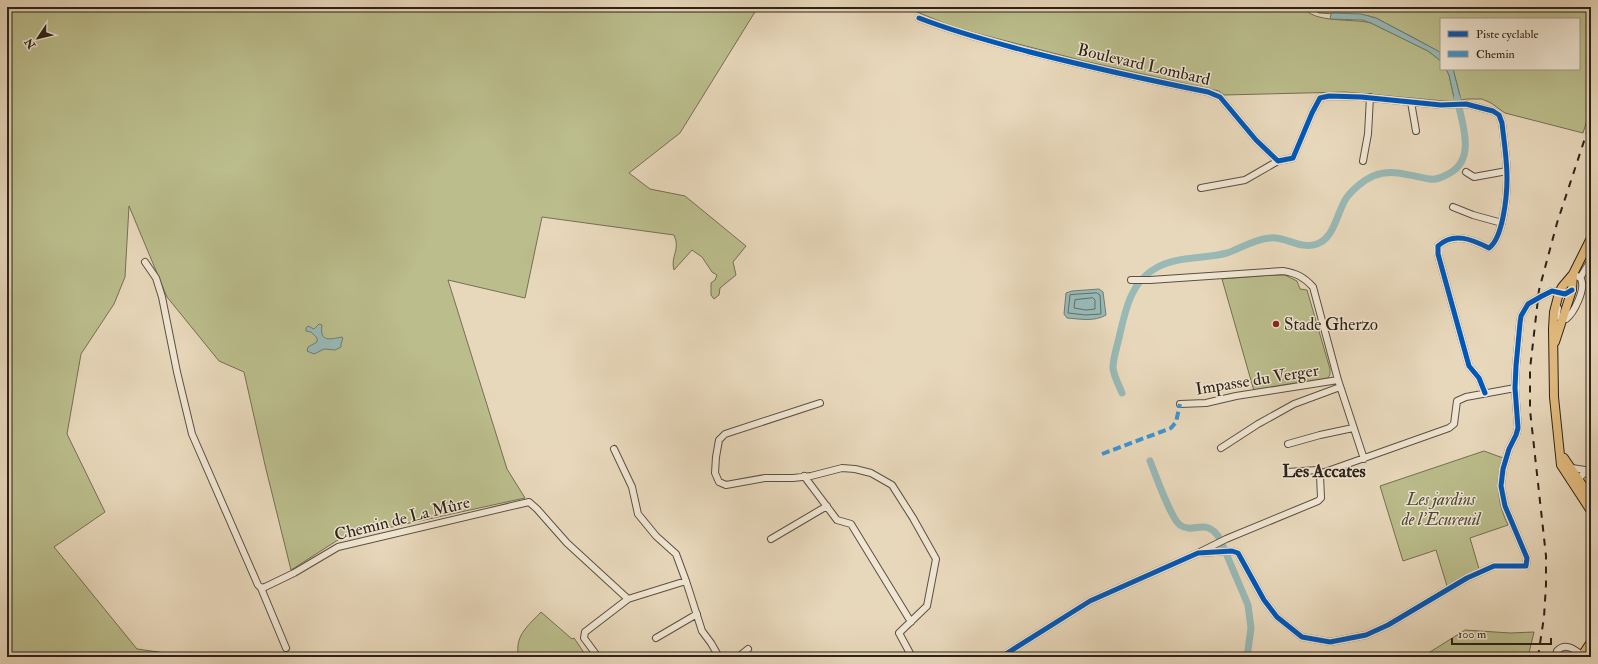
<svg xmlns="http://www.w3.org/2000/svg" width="1598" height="664" viewBox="0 0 1598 664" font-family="'IM FELL Double Pica',serif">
<rect width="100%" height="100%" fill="#e8d8bb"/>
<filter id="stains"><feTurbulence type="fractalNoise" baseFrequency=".005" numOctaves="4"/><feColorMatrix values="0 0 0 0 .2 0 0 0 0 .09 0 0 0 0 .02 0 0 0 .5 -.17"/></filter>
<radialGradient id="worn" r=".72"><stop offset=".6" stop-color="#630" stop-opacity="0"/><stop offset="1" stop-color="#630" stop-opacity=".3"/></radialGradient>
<path fill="#bbbd8c" stroke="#747052" d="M7,7H758L680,133L629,173L650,189L685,196L746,246L733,262L736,275L720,288L719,295L714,299L711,295V283L715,280L717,275L712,272L702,257L692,250L674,270C670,256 681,250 674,235L542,217L525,298L448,280L507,469L525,498L341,538L291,570L265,465L244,372L219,361L167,297L129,206L125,277L114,304L81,354L67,434L105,512L54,547L137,649L194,657H7Z
M905,7H1303C1314,24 1353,18 1371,23L1428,51L1441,61V69H1446L1449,75L1455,102L1345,92L1224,95L1219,91L1084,61L956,28Z
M1310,7H1591V108L1583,133L1505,113L1491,103L1482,99H1467L1461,100L1453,69H1579V19H1441V53L1416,39L1376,18L1369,16L1319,13Z
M1271,275H1285L1297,281L1300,289L1307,290L1330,369V375L1327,379L1254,391L1222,279Z
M1484,451L1503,458C1497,484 1496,500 1508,525L1470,538L1479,569L1447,586L1436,550L1403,561L1380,486Z
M541,612L572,639L574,638L587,657H524L518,653C516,634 529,625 541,612Z
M1465,630L1510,633L1534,632L1528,657H1422Z"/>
<path fill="#98b9b6" stroke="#6d7d77" d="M1334,13L1361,14L1376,18L1440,52L1441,61L1428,51L1371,23L1362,20L1330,19L1331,14Z
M1446,69H1453L1461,100L1455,102L1449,75Z
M1099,289L1103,292L1106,315C1094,322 1080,319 1067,318L1064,314L1066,293L1072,291Z
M319,324L322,325C319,343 331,339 342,337L343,338L341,344V347L335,350L324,349L314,354L307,351L308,347L317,342V338L311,332L306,331V328L308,326L314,329Z"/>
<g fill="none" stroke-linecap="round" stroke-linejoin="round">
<path stroke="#626e68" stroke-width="1" d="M1097,293L1100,295L1101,314L1086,315L1068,313L1070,295Z
M1093,298L1095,300V309L1086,310L1074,308L1075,300Z"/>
<path stroke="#98b9b6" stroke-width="7" d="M1122,393C1119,385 1114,377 1113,368C1113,358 1117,347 1119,338C1125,312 1130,282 1156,268C1177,256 1204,259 1227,253C1241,248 1255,239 1270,238C1285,236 1301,250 1317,244C1335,238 1337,211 1347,197C1353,189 1364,180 1373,176C1393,168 1410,176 1430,179C1437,180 1443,177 1450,173C1477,158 1461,121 1457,98
M1150,461C1155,473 1171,519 1180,525C1194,535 1206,516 1220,539L1248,605L1251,628L1247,657"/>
<g stroke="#5b5042" stroke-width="8">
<path id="minor" d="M919,18C955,32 992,42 1030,52C1089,67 1148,80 1208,92L1220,97L1256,140L1278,161L1293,158L1312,113L1320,98L1329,96L1361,97L1441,105L1466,104L1493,111L1499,115L1502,123C1504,141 1507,160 1507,178C1507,196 1503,238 1489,248C1473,240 1454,231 1438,246V254L1469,366L1479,378L1485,393
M1411,102L1416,131
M1363,161L1368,134L1370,97
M1466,172L1474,177L1507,171
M1201,188L1245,180L1278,161
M1453,207L1473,215L1502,223
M145,262L156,278L162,297L177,372L192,434L258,585L261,588L265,587L294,573L338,547L529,502L537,509L567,543L628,599L686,581L702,631L711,643L719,657
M1580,278L1591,260
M1131,280H1150L1283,271C1296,273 1304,277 1313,287L1338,380L1364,459
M1558,308L1557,314L1559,317L1566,319C1574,313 1586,289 1581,279C1579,277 1576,275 1573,274
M820,403L725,434L719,440L716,457L715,473L719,482L726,485L765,478H793L811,476L842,468L855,469L871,473L892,485L913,518L936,559L927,606L899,633L912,657
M1180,404L1206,403L1236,396L1338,380
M1288,444L1320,435L1353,428
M1221,448L1258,424L1294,404L1340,387
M614,449L632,487L638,514L656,536L676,554L686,581
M1569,466L1572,468L1591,471
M1287,472L1318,470L1322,473
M804,476L837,520L851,524L911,622
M1578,482V480L1583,474L1591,472
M771,539L827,506
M1200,552L1226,539L1318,501L1321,498L1320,475L1322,473L1449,428L1454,424L1457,401L1466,397L1515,388
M261,588L286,648
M656,638L697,614
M598,657L584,638L585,632L628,599
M738,657L748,649
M1001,657L1090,601L1198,553L1232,551L1238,553L1264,600L1277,617L1302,637L1330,642L1366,635L1388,625L1467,578L1494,566H1526L1527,558L1505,506L1501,486L1503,469L1509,449L1516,435L1518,428L1515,388L1516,366L1520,323L1521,316L1528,304L1542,296L1552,291L1565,294L1572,290
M1556,657L1557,651C1565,642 1574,649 1582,655"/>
</g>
<g stroke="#2c2219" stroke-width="10">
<path id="major" d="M1591,238L1573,274L1562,287L1559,293L1554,312L1553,329L1554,397L1561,465L1591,511
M1555,342L1572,290L1573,274
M1564,458L1591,498
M1581,657L1591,642"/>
</g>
<use href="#minor" stroke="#f0e6d3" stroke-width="6"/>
<use href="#major" stroke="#e4bc7e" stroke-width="8"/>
<path stroke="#2c2219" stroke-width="2" stroke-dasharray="7 7" stroke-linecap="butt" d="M1538,657L1544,617L1546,585V556L1530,410V369L1539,290L1557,223L1591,120"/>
<path stroke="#3c95d4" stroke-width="4" stroke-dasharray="8 4" stroke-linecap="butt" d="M1102,454L1171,428L1176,422L1180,404"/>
<g stroke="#f0e6d3" stroke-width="8">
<path id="cycleway" d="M919,18C955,32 992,42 1030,52C1089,67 1148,80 1208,92L1220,97L1256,140L1278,161L1293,158L1312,113L1320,98L1329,96L1361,97L1441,105L1466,104L1493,111L1499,115L1502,123C1504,141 1507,160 1507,178C1507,196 1503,238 1489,248C1473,240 1454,231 1438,246V254L1469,366L1479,378L1485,393
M1001,657L1090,601L1198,553L1232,551L1238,553L1264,600L1277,617L1302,637L1330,642L1366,635L1388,625L1467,578L1494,566H1526L1527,558L1505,506L1501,486L1503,469L1509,449L1516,435L1518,428L1515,388L1516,366L1520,323L1521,316L1528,304L1542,296L1552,291L1565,294L1572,290"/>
</g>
<use href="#cycleway" stroke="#0057b8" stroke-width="5"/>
</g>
<circle fill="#8f2418" stroke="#f0e6d3" stroke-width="1.5" cx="1276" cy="324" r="4"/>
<g text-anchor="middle" stroke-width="3" stroke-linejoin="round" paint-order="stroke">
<g font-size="17" fill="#2c2219" stroke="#f0e6d3">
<text transform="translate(1144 64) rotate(13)" y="6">Boulevard Lombard</text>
<text transform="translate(1257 379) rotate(-9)" y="6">Impasse du Verger</text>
<text transform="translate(402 518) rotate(-14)" y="6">Chemin de La Mûre</text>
</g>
<g font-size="17" fill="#2c2219" stroke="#f0e6d3" text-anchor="start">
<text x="1284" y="330">Stade Gherzo</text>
</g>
<g font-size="17" font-style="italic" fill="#504936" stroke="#f0e6d3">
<text x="1441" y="505">Les jardins<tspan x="1441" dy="20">de l'Ecureuil</tspan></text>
</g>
<g font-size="18" font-weight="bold" fill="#2c2219" stroke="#f0e6d3">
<text x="1324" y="477">Les Accates</text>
</g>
</g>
<rect width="1598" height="664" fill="none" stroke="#e8d8bb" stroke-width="24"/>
<rect x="8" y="8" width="1582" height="648" fill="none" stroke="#2c2219" stroke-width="2"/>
<rect x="12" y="12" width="1574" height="640" fill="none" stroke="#2c2219"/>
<rect x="1440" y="18" width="140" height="52" fill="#f0e6d3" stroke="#a29889"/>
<rect x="1448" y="31" width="20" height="6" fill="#0057b8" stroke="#a29889"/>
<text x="1476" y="38" font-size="12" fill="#2c2219">Piste cyclable</text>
<rect x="1448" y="51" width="20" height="6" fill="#3c95d4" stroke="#a29889"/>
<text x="1476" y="58" font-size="12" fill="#2c2219">Chemin</text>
<g transform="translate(38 38) rotate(235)" stroke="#f0e6d3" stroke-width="3" paint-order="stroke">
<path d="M0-3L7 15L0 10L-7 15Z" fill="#2c2219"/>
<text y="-6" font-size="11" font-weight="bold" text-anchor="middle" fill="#2c2219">N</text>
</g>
<path d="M1452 638v6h99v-6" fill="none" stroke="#2c2219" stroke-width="2"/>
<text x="1458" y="638" font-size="12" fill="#2c2219" stroke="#f0e6d3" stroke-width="3" paint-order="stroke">100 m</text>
<rect width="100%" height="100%" filter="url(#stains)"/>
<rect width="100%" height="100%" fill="url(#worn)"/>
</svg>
